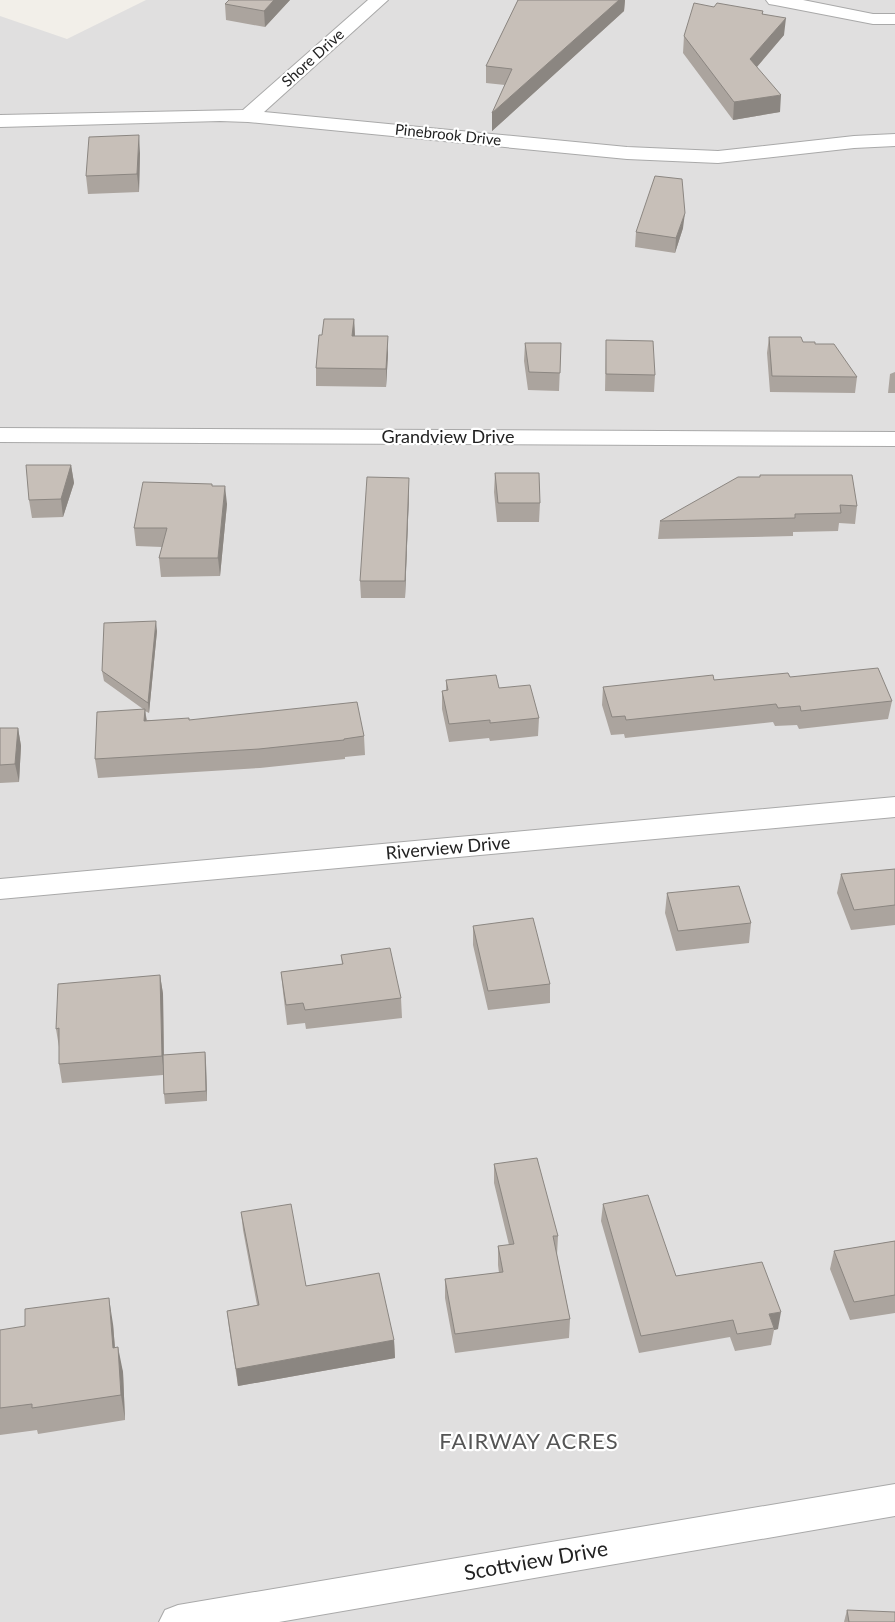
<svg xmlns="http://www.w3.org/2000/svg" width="895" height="1622" viewBox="0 0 895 1622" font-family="Lato,sans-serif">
<rect width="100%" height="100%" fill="#f2efe9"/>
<path fill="#e0dfdf" d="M146,0H895V1622H0V16L67,39Z"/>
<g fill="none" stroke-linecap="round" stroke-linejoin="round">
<g stroke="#a9a9a9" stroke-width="2">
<path id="minor" d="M368,0H388L264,112L627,147L718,151L854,136L895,134V146L854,148L718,163L627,159L248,122L220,121L0,127V115L243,110Z
M766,0H803L873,14H895V24H873L775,5L769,4Z
M0,428L895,432V446L0,442Z
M895,797V817L0,899V879Z
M895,1484V1516L279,1622H159L165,1610L178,1605Z"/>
</g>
<use href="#minor" fill="#fff" fill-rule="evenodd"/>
</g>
<path fill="#aba49e" d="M290,0L265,27L226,20L225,4Z
M518,0H625L624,11L492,131V113L505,85L486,83V66Z
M714,7L763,11V14L784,35L757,67L780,112L733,120L683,53L684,36Z
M140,153L139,192L88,194L86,176Z
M683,228L675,253L635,247L636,232Z
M354,319L355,336L388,354L386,387L316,386V368L322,335Z
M769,337L815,344L857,377L855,393L770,392L767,353Z
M606,340L655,375L654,392L605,391Z
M525,343H561L559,391L528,390L524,361Z
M895,372V393H888L890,374Z
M71,465L74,483L63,517L32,518L29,500Z
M495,473L540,503L539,522H497L494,492Z
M759,477L857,506L855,524L839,523L838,531L793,532V536L658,539L660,521Z
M212,486L227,504L220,576L161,577L159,558L162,547L136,546L134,528Z
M409,494L405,598H361L360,581Z
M157,631L149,713L145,711L147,720H189L364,736L365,755L345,757V759L260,768L98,778L95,759L143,709L104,681L102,671Z
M790,677L892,701L888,719L799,729L797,725L775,726L773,722L625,738L624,734L611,735L602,705L603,687L714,680Z
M446,680L499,688L539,718L538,736L490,741L489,738L449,742L442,709V691H446Z
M0,728H18L21,746L19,782L0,783Z
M895,869V925L851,930L837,893L841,874Z
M667,893L751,923L749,943L676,951L665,913Z
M473,926L550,984V1003L488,1010L473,945Z
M341,955L401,998L402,1018L306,1029L305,1023L287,1025L283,992L281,972L342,964Z
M160,975L163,994L164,1055L205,1052L206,1063L207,1101L165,1104L164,1094L163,1075L62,1083L59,1064V1047L56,1029Z
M494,1164L558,1236L557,1255L570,1319L569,1338L455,1353L445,1298V1279L499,1273L498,1265V1246L509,1245L494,1183Z
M603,1204L676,1276L778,1329L774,1330L771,1345L735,1351L730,1337L639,1353L601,1221Z
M241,1212L306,1286L394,1340L395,1358L238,1386L229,1328L227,1311L257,1305L243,1230Z
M895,1241V1313L850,1320L830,1269L834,1251Z
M113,1324L115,1348L123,1372L125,1420L38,1434L37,1430L0,1435V1330Z
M847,1610L895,1622H844Z"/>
<path fill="#8b8681" d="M274,0H290L265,27L264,11Z
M619,0H625L624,11L492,131V113Z
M786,18L784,35L749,76L750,59Z
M781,95L780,112L733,120L734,102Z
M139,135L140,153L139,192L137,174Z
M685,213L683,228L675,253L676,238Z
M354,319L355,337L352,336Z
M388,336V354L386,387V369Z
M71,465L74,483L63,517L61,499Z
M409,478V494L405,598V581Z
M225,486L227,504L220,576L218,558Z
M156,621L157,631L149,713L148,703Z
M145,709L147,727L144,721Z
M18,728L21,746L19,782L15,764Z
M160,975L163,994L164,1075L162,1056Z
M205,1052L206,1063L207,1101L206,1091Z
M109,1298L113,1324L117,1374L113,1348Z
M781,1312L778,1329L774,1330V1328L769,1314Z
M394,1340L395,1358L238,1386L236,1369Z
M118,1347L123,1372L125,1420L121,1395Z"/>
<path fill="#c7bfb8" stroke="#8b8681" d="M229,0H274L264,11L225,4Z
M518,0H619L492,113L512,69L486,66Z
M694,3L714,7L717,3L763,11L762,14L786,18L750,59L781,95L734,102L684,36Z
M139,135L137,174L86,176L89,137Z
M655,176L682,179L685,213L676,238L636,232Z
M324,319H354L352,336H388L386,369L316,368L319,335H322Z
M769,337H801L803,342H815V344H834L857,377L772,376Z
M606,340L653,341L655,375L606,374Z
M525,343H561L560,373L529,372Z
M26,465H71L61,499L29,500Z
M495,473H539L540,503H498Z
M760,475H852L857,506L840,505L841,513L795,514V518L660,521L738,477H760Z
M367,477L409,478L405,581H360Z
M143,482L212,484V486H225L218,558H159L167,528H134Z
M156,621L148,703L102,671L104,623Z
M878,668L892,701L801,711L800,706L778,708L776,704L626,720L625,716L612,717L603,687L713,675L714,680L788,673L790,677Z
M496,675L499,688L530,685L539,718L490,723V720L449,724L442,691L448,690L446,680Z
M357,702L364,736L344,739V740L259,749L95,759L97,712L145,709L144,721L189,718V720Z
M0,728H18L15,764L0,765Z
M895,869V905L854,910L841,874Z
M739,886L751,923L678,931L667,893Z
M533,918L550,984L488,991L473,926Z
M390,948L401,998L305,1010L303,1003L286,1005L281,972L343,964L341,955Z
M160,975L162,1056L59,1064V1028L56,1029L58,984Z
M205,1052L206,1091L164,1094L163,1055Z
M537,1158L558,1236H553L570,1319L455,1334L445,1279L503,1272L498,1246L514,1244L494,1164Z
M648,1195L676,1276L762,1262L781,1312L769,1314L774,1328L737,1334L733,1320L641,1336L603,1204Z
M291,1204L306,1286L379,1273L394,1340L236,1369L227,1311L259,1305L241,1212Z
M895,1241V1295L854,1302L834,1251Z
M109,1298L113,1348L118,1347L121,1395L32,1408V1404L0,1408V1330L25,1326V1309Z
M847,1610L895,1612V1622H849Z"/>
<g text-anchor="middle" stroke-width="4.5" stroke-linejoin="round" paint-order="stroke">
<g font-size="15" fill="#222" stroke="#fff">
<text transform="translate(313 58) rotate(-42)" y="5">Shore Drive</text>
<text transform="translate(448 135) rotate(6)" y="5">Pinebrook Drive</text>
</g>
<g font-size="18" fill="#222" stroke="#fff">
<text x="448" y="443">Grandview Drive</text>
<text transform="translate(448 848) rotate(-5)" y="6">Riverview Drive</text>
</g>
<g font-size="21" fill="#222" stroke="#fff">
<text transform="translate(536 1561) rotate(-10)" y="7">Scottview Drive</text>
</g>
<g font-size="22" letter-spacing="1" fill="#555" stroke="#fff">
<text x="529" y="1449">FAIRWAY ACRES</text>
</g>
</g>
</svg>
